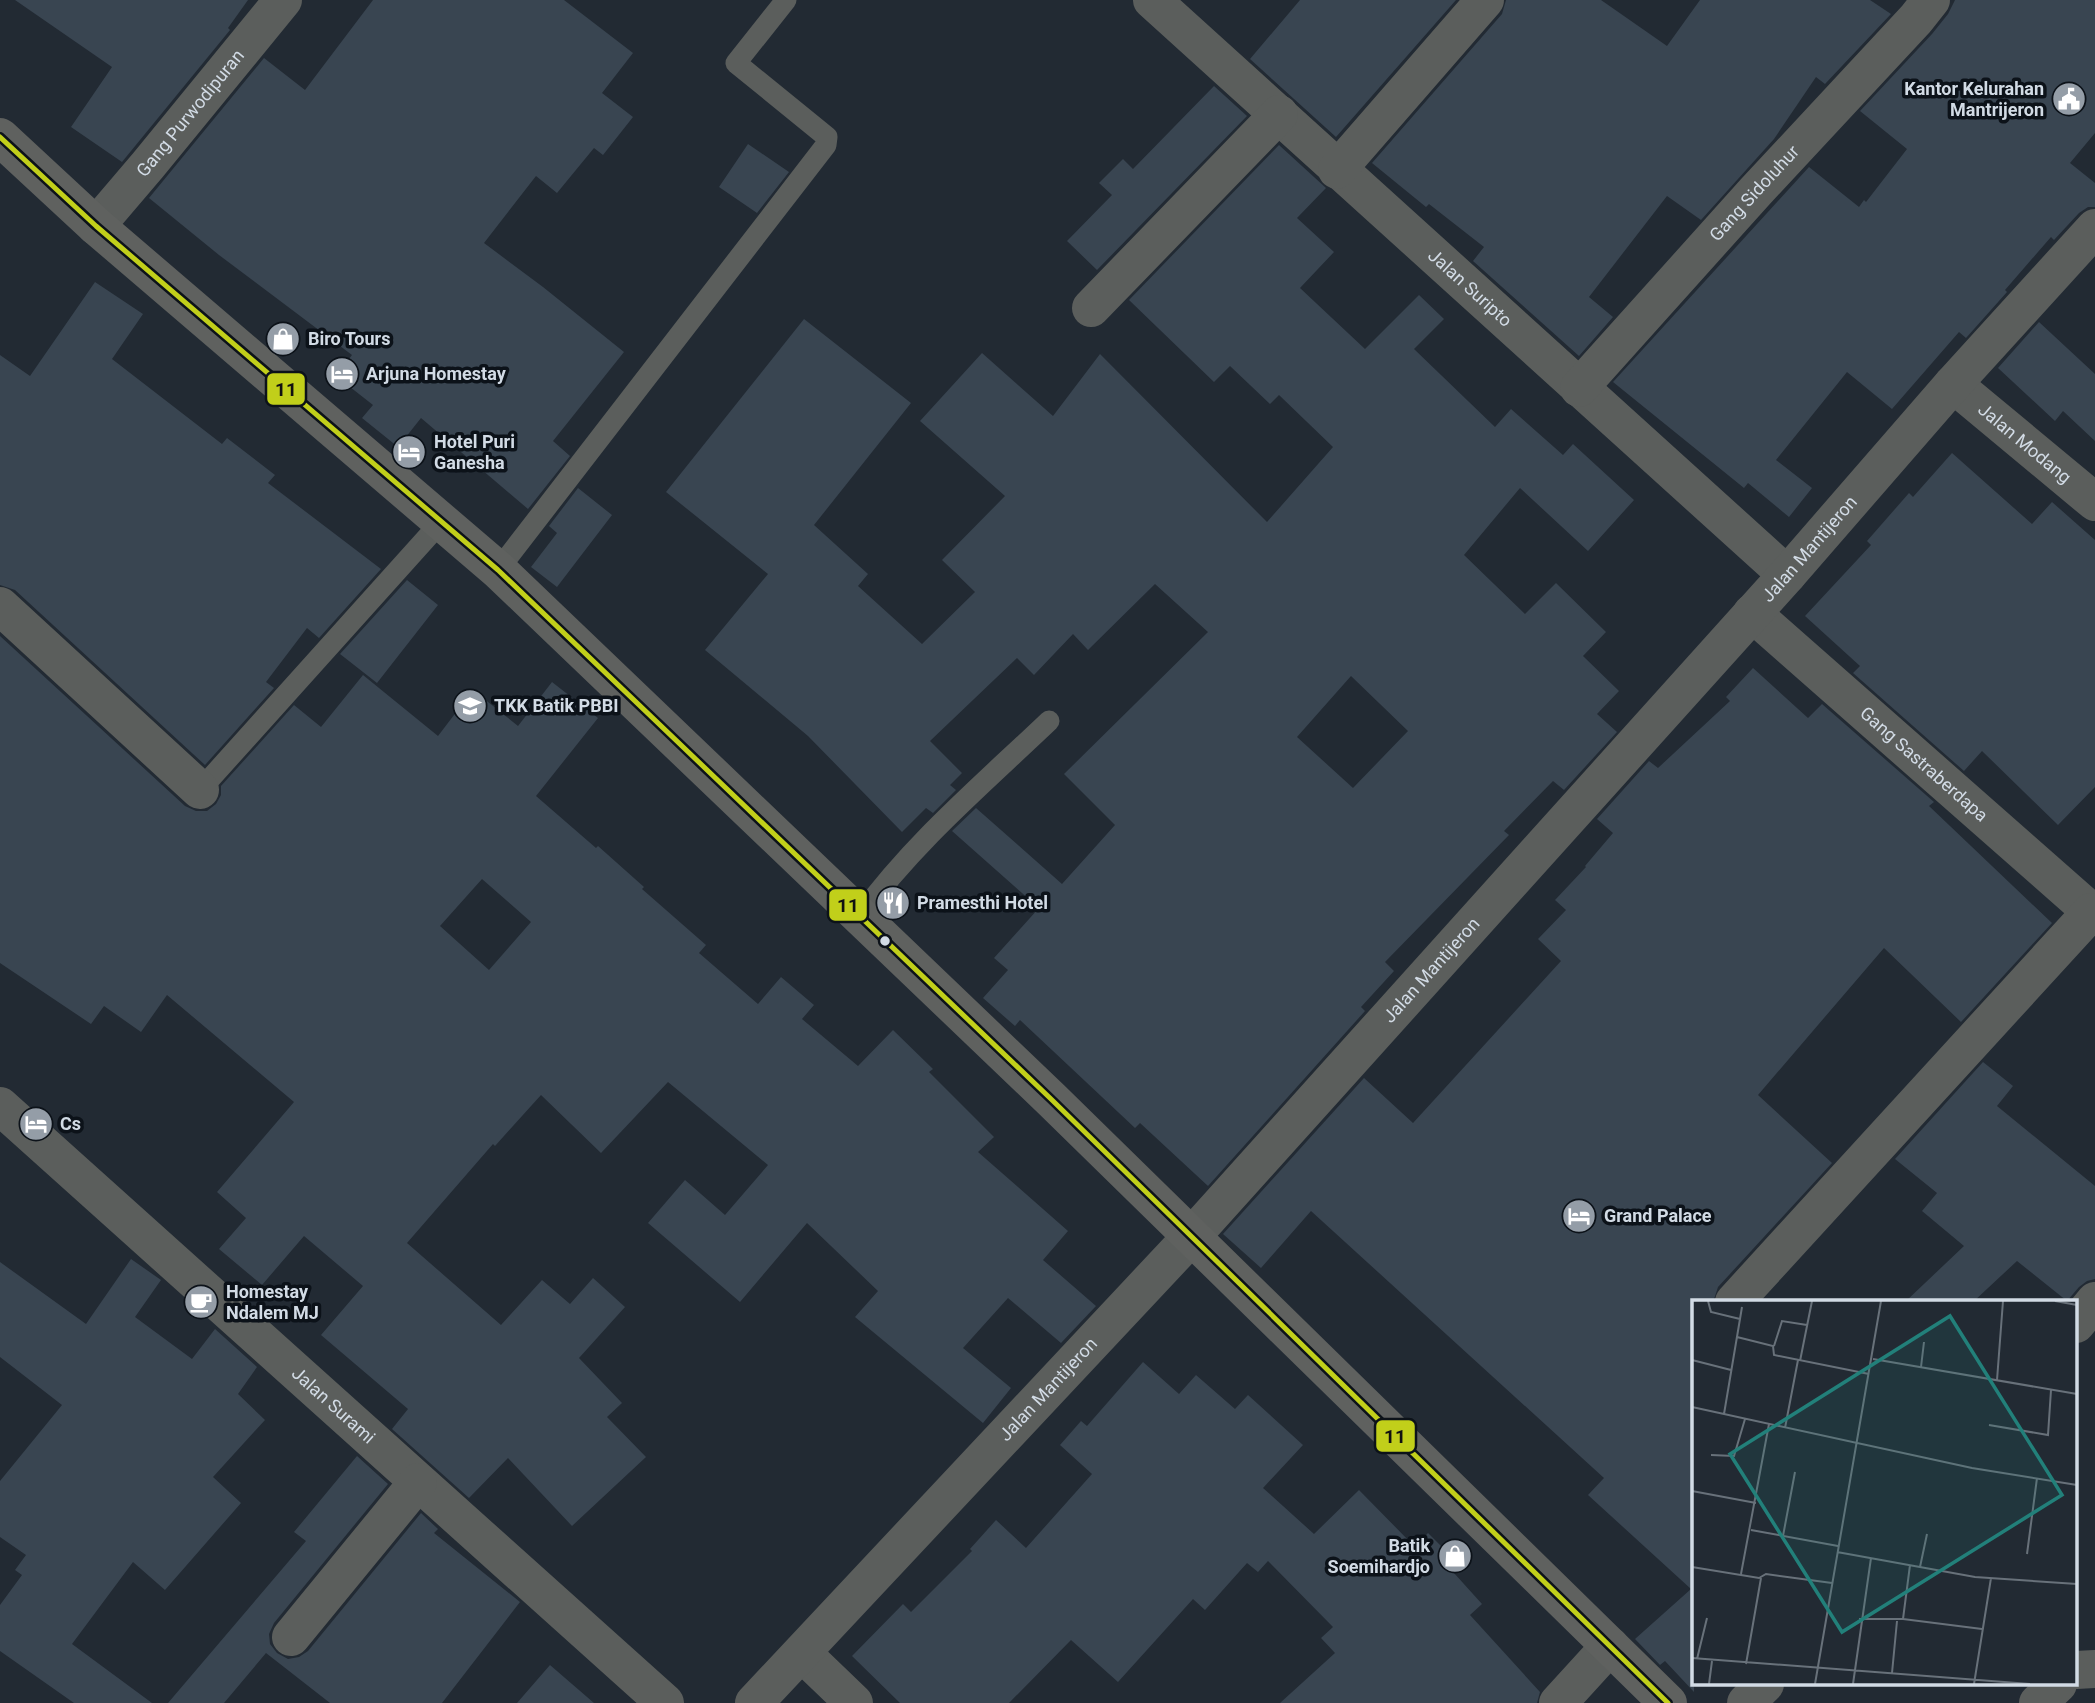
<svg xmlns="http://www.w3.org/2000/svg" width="2095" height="1703" viewBox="0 0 2095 1703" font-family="Roboto,sans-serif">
<rect width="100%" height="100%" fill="#222a33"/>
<path fill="#394551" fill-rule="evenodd" d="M15,0H248L228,28L230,30L122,162L71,127L112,67Z
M373,0H564L633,53L602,93L633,117L603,155L594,148L557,193L536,176L484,243L543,287L624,352L553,441L570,456L528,509L421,418L398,447L362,418L373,405L336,376L352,355L219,255L149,198L264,58L305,90Z
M1300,0H1456L1336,137L1250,59Z
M1506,0H1601L1667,46L1700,0H1870L1891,14L1825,84L1816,77L1774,139L1701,220L1667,196L1589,297L1613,317L1579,356L1473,261L1484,247L1429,204L1426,207L1372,163L1502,14Z
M1955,0H2095V133L2070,163L2095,183V207H2088L2079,213L2054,240L2051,237L2005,290L2007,292L1966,338L1959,332L1892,409L1847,372L1776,460L1812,488L1789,517L1748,483L1744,488L1613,382L1809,167L1859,207L1864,200L1866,202L1907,149L1860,111L1932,34L1948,14Z
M1214,86L1247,116L1097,270L1067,241L1112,195L1099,183L1123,159L1133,169Z
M748,144L789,172L757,213L719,187Z
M1279,145L1326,188L1297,218L1334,252L1300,288L1365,349L1419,295L1444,319L1414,349L1495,427L1511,409L1563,455L1573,444L1634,500L1588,551L1520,488L1464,555L1525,614L1556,583L1606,632L1583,656L1619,691L1597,714L1617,732L1564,790L1553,781L1504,831L1509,835L1385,962L1394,971L1361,1007L1365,1011L1208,1186L1140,1123L1135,1128L1020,1020L1015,1026L983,998L1008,970L994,958L1039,908L952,831L976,808L1062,884L1115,825L1064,774L1208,632L1155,584L1088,650L1073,634L1034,675L1017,658L930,741L962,773L950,785L956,790L933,813L926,808L902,832L808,736L705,650L768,574L666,492L804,319L911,403L814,525L868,574L858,586L922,644L975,592L942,560L1005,496L920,421L982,353L1053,416L1100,354L1267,522L1333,447L1279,395L1270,404L1230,366L1214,382L1129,300ZM1351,676L1408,731L1353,788L1297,737Z
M95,282L143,314L112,359L222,444L227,438L275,475L268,483L381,569L319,638L307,628L266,682L274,688L205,765L15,590L0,585V355L30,376Z
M2039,322L2095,374V441L2063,411L2055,421L1998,368Z
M1952,453L2032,524L2052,502L2095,540V787L2058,825L1982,751L1964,771L1853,673L1860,666L1805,616L1871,545L1867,541L1909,493L1913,497Z
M578,488L612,515L557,587L531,567L557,533L549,526Z
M407,580L438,605L377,683L340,654Z
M0,636L185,806L196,811H207L216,804L221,795V786L294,705L321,727L363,675L438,736L473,690L518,726L552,682L598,718L536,796L596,848L598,846L644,887L642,889L706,945L699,953L758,1004L781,977L814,1005L802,1019L858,1066L893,1030L933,1069L929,1072L994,1137L978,1152L1068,1231L1043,1260L1096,1306L1061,1343L1008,1298L963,1348L1011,1388L983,1423L855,1317L878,1291L807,1223L740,1302L648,1223L685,1180L725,1215L768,1165L668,1082L601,1153L541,1095L495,1146L493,1144L407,1243L501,1325L542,1280L570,1304L593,1278L625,1307L579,1358L622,1403L607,1417L646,1457L572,1526L508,1458L469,1498L392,1429L408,1409L321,1335L363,1286L304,1236L262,1285L219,1249L246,1218L217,1192L294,1102L167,995L141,1032L104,1006L91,1024L0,963ZM482,879L531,922L489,970L440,926Z
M1753,668L1808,718L1822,704L1934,802L1929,806L2052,923L1961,1022L1884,948L1758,1095L1832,1163L1718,1287L1713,1302H1694V1692L1665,1661L1660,1665L1635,1639L1691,1589L1588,1495L1604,1478L1311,1211L1261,1268L1223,1234L1364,1078L1413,1123L1561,961L1538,939L1566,910L1555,900L1586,867L1585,866L1613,833L1597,819L1649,761L1658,768L1730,701L1726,697Z
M1983,1062L2013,1086L1997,1106L2095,1186V1279L2087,1281L2079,1287L2067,1301L2017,1261L1973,1302H1905L1964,1246L1922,1211L1937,1193L1895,1159Z
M131,1259L161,1280L135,1317L192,1359L215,1329L257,1367L238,1394L265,1420L213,1477L241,1503L165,1590L133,1562L72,1644L152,1703H74L0,1651V1605L22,1575L15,1570L26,1555L0,1537V1481L62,1405L0,1357V1262L86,1324Z
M1143,1362L1179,1394L1196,1375L1235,1409L1248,1395L1303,1445L1263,1488L1314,1534L1359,1490L1415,1547L1428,1533L1461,1566L1454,1573L1482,1604L1470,1615L1540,1692L1537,1703H1280L1335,1653L1321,1638L1333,1627L1268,1561L1258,1572L1247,1563L1205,1610L1193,1599L1118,1682L1071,1640L1009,1703H900L852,1656L903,1604L911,1612L972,1551L970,1549L996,1520L1026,1548L1092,1474L1060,1445L1081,1421L1087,1426Z
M357,1456L388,1484L274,1623L269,1634L270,1644L277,1653L288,1659L299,1657L308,1651L421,1513L438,1529L434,1533L520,1602L442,1703H330L266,1653L224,1703H168L306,1541L294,1532Z
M550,1665L594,1703H517Z"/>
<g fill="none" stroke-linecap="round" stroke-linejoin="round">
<path stroke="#5b5e5c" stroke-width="21" d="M498,570L826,145L827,137L736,63L786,0
M200,790L441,522
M860,916C914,842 983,784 1049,721"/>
<g stroke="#5b5e5c" stroke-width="38">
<path id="s1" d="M1152,0L1787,575"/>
<path d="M1337,170L1485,0"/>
<path id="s2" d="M96,226L148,165L283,0"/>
<path d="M1091,308L1279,114"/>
<path id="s3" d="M1953,384L2095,502"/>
<path id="s4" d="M1579,388L1755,192L1916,19L1931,0"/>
<path d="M0,606L200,790"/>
<path id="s5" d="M1752,613L2095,915"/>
<path id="s6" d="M0,1106L665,1703"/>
<path d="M1734,1302L2091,912"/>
<path d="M2076,1324L2095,1301"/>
<path d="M291,1637L418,1482"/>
<path d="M802,1653L854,1703"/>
<path d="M2076,1670L2095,1669"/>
<path id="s7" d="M754,1703L1192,1236L1787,575L1953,384L2095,228"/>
<path d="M1558,1703L1610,1646"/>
<path d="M1746,1703L1765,1684"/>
<path d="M2038,1703L2058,1684"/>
</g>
<path stroke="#5f615f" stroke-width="38" d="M0,137L96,226L498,570L1051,1099L1668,1703"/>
<g stroke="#0c1219" stroke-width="10">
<path id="bus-1" d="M0,137L96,226L498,570L1051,1099L1668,1703"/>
</g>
<use href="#bus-1" stroke="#c1cf1a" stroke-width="5"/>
</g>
<defs>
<g id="civic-disc" transform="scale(1.75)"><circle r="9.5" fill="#949da7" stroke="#0c1219"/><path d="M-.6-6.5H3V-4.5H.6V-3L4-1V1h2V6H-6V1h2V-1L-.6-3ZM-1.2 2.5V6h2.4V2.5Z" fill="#fff"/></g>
<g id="shop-disc" transform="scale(1.75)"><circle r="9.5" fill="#949da7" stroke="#0c1219"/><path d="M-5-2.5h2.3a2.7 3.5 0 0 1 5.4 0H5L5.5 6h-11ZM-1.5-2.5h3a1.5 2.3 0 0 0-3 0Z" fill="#fff"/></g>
<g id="hotel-disc" transform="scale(1.75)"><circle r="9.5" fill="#949da7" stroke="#0c1219"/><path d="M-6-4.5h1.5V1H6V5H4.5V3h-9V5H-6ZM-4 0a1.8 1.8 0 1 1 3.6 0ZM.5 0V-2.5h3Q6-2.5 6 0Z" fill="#fff"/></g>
<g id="school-disc" transform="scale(1.75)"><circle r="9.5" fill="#949da7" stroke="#0c1219"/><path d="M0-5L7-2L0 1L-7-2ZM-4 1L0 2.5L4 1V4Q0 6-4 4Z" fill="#fff"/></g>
<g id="restaurant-disc" transform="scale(1.75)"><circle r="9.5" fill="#949da7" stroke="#0c1219"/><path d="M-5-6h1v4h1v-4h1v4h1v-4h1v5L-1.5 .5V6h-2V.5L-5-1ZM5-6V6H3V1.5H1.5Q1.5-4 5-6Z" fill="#fff"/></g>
<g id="cafe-disc" transform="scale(1.75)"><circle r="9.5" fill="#949da7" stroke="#0c1219"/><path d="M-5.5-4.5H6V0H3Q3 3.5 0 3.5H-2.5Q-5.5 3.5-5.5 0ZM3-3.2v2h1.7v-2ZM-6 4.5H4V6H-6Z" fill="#fff"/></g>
</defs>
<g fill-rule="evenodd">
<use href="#civic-disc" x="2069" y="99"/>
<use href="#shop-disc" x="283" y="339"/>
<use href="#hotel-disc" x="342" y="374"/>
<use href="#hotel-disc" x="409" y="452"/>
<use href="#school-disc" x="470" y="706"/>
<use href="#restaurant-disc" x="893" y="903"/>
<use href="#hotel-disc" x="36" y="1124"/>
<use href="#hotel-disc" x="1579" y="1216"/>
<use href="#cafe-disc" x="201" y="1302"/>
<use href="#shop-disc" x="1455" y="1556"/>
</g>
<circle fill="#d2dbe5" stroke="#0c1219" stroke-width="2.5" cx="885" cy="941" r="6"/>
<g text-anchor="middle" stroke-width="7" stroke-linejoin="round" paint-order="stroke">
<g font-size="18" font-weight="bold" fill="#d2dbe5" stroke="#0c1219" text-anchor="start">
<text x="2044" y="95" text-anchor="end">Kantor Kelurahan<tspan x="2044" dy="21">Mantrijeron</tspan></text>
<text x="308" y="345">Biro Tours</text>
<text x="366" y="380">Arjuna Homestay</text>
<text x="434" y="448">Hotel Puri<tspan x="434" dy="21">Ganesha</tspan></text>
<text x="494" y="712">TKK Batik PBBI</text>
<text x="917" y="909">Pramesthi Hotel</text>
<text x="60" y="1130">Cs</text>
<text x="1604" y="1222">Grand Palace</text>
<text x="226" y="1298">Homestay<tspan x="226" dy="21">Ndalem MJ</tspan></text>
<text x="1430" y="1552" text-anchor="end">Batik<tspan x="1430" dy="21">Soemihardjo</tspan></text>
</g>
<g font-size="18" fill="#d2dbe5" stroke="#0c1219">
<text dy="6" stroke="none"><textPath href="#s2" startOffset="147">Gang Purwodipuran</textPath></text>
<text dy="6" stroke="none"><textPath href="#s4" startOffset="262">Gang Sidoluhur</textPath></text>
<text dy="6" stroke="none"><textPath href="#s1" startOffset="429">Jalan Suripto</textPath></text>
<text dy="6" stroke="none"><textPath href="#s3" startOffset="93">Jalan Modang</textPath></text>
<text dy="6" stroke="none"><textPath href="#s7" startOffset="1564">Jalan Mantijeron</textPath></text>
<text dy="6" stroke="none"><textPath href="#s5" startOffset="229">Gang Sastraberdapa</textPath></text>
<text dy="6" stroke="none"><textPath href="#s7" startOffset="998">Jalan Mantijeron</textPath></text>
<text dy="6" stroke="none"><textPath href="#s7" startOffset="430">Jalan Mantijeron</textPath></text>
<text dy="6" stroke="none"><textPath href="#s6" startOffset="448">Jalan Surami</textPath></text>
</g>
</g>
<g transform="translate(1692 1300)">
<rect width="385" height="385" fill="#222a33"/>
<path fill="none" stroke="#68717a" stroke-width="2" d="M16,1L19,12L48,19M363,1L385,5M45,37L81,46L82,55L177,74M82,46L90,21L115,25M181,59L385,94M0,60L39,70M108,61L120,1M229,67L232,42M305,80L311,1M0,107L280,168L385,185M32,114L50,7M297,125L356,135L359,90M93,128L106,60M19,155L42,156L53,119M0,191L64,203M59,230L146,246M91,236L103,172M145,252L283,277L385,284M335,254L345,178M0,267L67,278L74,274L140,283M228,267L235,234M49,274L77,124M167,319H211L290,329M211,319L218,265M0,358L338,384M5,359L15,318M54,364L69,278M200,373L205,321M17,384L20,361M123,384L189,1M161,384L179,258M282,384L299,278"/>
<path fill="#22807a" fill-opacity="0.15" stroke="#22807a" stroke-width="3.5" d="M258,16L370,195L150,332L38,154Z"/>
<rect width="385" height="385" fill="none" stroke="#d2dbe5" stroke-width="3.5"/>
</g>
<g stroke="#0c1219" stroke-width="2.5">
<rect x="266" y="372" width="40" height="34" rx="7" fill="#c1cf1a"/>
<rect x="828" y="888" width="40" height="34" rx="7" fill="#c1cf1a"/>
<rect x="1375" y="1419" width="41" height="34" rx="7" fill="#c1cf1a"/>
</g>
<g font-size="19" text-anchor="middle" font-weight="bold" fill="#111">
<text x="286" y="396">11</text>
<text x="848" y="912">11</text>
<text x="1395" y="1443">11</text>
</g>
</svg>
